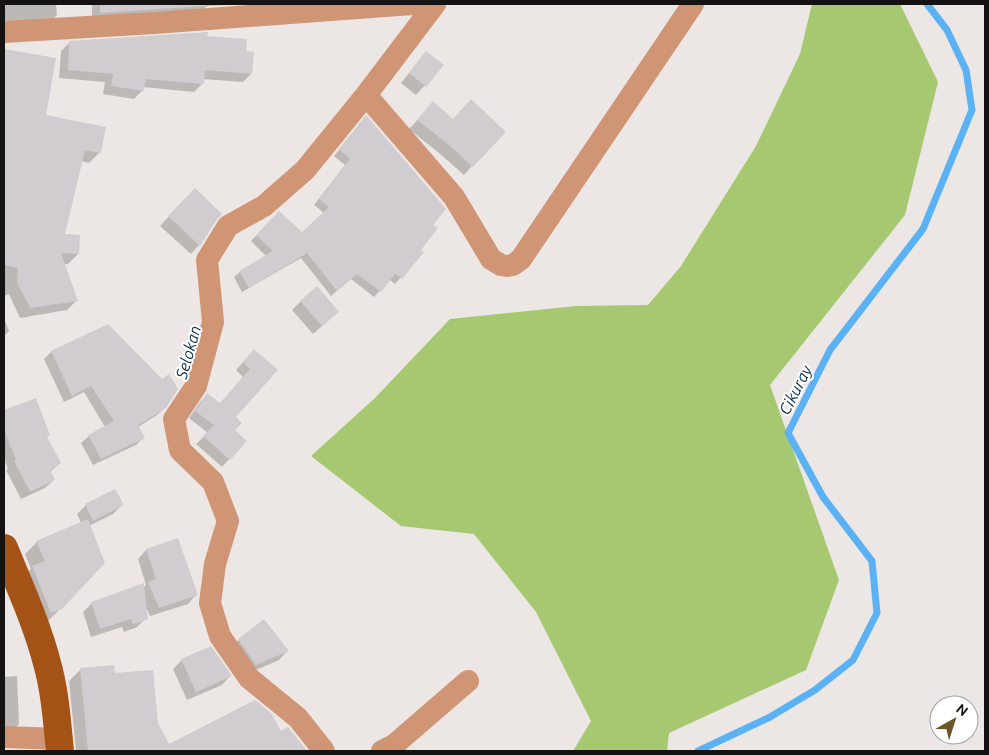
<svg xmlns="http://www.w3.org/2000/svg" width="989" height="755" viewBox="0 0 989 755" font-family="Ubuntu,sans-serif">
<rect width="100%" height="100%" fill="#ece7e4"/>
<path fill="#a6c871" d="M812,4H900L938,82L905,215L770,385L839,580L806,670L669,733L667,751H573L591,721L536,612L474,534L401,526L311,456L375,398L450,319L576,306L648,305L681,266L756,146L800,54Z"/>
<path fill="#0003" d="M4,4H56L57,15L49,24L4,25Z
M92,4H290L248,8V4L207,6L198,14L92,21Z
M206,37L245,52L251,74L243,82L203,79V83L194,92L143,87L142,91L134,99L103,94L105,82L59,78L61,51L70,42Z
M418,62L442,66L416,95L401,83Z
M4,69L52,72L45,116L104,128L99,153L89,163L81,161L64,235L78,254L68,264H64L77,300L67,310L20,318L9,294L4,296Z
M425,112L472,166L464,175L439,153L409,129Z
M361,123L431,225L420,250L422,252L395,284L390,280L374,297L351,279L331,296L301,258L242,292L234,277L240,272L266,256L251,241L279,212L302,234L324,213L314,205L345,165L334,156Z
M186,198L199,245L191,254L160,226Z
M301,301L338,312L313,334L292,310Z
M4,318L9,331L4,336Z
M108,326L165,407L157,415L138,427L143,438L136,445L93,465L81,443L89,436L105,427L84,392L64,402L44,359L51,352Z
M247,358L276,370L234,417V430L246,441L222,467L196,444L208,433L189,418L200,402L207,395L220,404L243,377L236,370Z
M35,400L46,438L60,463L50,472L54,480L45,488L21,499L6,470L8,469L4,459V412Z
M114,491L122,505L113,514L89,526L61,608L49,620L39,624L21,579L31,569L25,554L37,542L81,523L77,514L86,505Z
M178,540L196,595L188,604L150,616L146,607V618L137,627L124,632L122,627L91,637L83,612L92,603L143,588L146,585L138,559L146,550Z
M239,640L287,651L279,660L247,674L230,648Z
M182,660L230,676L222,685L187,700L173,669Z
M81,669L114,675L157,723L168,745L280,732L288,729L306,751H76L69,681Z
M17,676L19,724L10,733H4V677Z"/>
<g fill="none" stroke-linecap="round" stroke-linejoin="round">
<path stroke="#5ab2f5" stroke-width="7" d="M698,751L770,717L815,690L853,660L877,613L872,561L823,497L788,433L830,350L923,229L972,110L966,70L947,30L927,4"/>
</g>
<path fill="#d0ccd0" d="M100,4H205V6L100,13Z
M208,32L207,36L247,39L246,51L254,52L252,74L205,70L204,84L146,79L144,91L111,86L113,74L68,70L69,41Z
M4,49L56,58L46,115L106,127L101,153L85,150L65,234L80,235L79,254L61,253L78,301L30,308L17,282L18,268L4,265Z
M426,51L444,65L426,87L409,73Z
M471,99L506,132L473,167L448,144L417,120L433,101L453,119Z
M366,115L446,209L433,225L438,228L421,250L424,252L402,279L395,274L381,292L357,274L337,291L307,253L249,288L239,271L273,251L256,235L279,211L302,232L329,207L319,199L350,159L339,149Z
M195,188L222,214L217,219L200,246L168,216Z
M317,286L339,312L322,326L300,301Z
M108,324L162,379L169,374L178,389L166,408L138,425L145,438L101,459L88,435L114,421L91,386L72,396L51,351Z
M254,349L278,370L236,417L242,423L235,430L247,441L230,460L203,436L214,425L195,411L207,393L220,403L250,369L243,362Z
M36,398L50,435L47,437L61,463L50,470L55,480L30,492L14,461L16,460L4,430V410Z
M115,489L124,505L93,521L85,504Z
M88,519L105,563L62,609L51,613L32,566L45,561L36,541Z
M178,538L198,595L159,608L148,582L156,579L146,549Z
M144,583L148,619L133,624L131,619L100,629L91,602Z
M264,619L289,651L256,665L238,639Z
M211,646L232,676L196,692L181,659Z
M114,665L115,673L153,670L158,723L169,744L255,700L271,713L281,731L288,727L307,751H88L80,668Z"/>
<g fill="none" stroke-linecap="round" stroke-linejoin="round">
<path stroke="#d09574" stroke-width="22" d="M4,32L154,23L412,4
M366,95L454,197L491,259L501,265L507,266L513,265L521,259L693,4
M4,737L59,739
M324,751L298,718L249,678L220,636L210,603L215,564L228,521L213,482L180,450L174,419L196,386L213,322L207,260L228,226L264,206L305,170L366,95L435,4
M382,751L394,745L468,681"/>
<path stroke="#a55216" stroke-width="28" d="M4,548C19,585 37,624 47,663C55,691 57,722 60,751"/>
</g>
<g text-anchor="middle" stroke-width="4" stroke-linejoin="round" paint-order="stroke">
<g font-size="16" font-style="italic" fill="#092f4a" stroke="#fff">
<text transform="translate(188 352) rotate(-74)" y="6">Selokan</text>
<text transform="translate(795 390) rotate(-63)" y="6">Cikuray</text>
</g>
</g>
<rect width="989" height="755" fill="none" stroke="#141312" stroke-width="10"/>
<g transform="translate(954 720) rotate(39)"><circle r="24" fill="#ffffff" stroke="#a1a1a0"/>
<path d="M0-4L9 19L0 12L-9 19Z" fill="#685624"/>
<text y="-8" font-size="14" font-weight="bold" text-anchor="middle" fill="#141312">N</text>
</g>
</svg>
